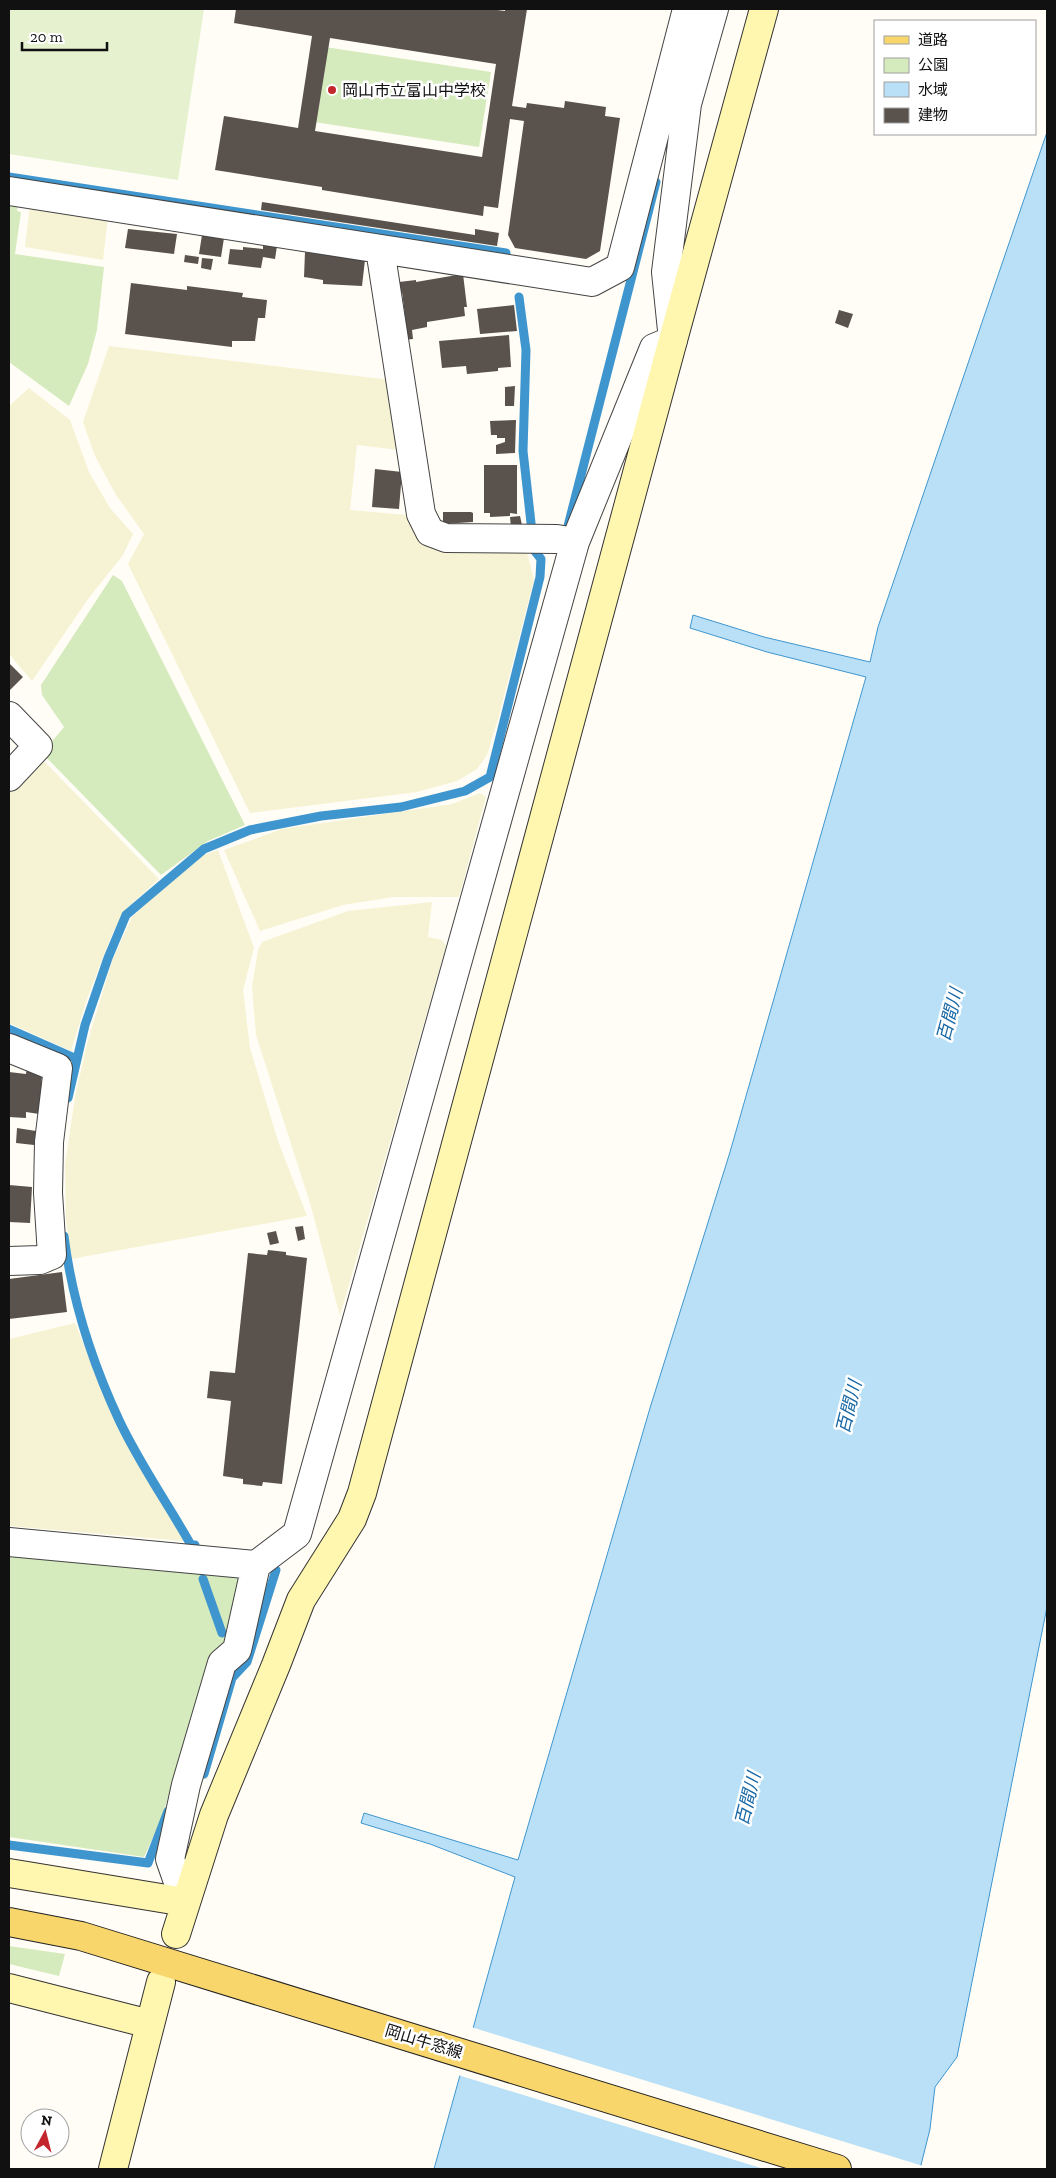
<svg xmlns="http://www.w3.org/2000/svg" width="1056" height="2178" viewBox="0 0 1056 2178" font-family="'Zilla Slab','Noto Sans JP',serif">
<rect width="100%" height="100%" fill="#fffdf5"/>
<path fill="#f6f3d4" d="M30,206L108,217L103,260L25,247Z
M109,346L390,380L399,450L357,445L350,510L407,515L408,523L525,545L534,580L498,719L487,755L477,769L457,781L417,792L250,813L128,564L144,534L116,495L95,456L83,422Z
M29,388L70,420L89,472L110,508L133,534L123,555L88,599L32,681L9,654V406Z
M39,756L159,879L126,909L112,934L87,999L71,1051L9,1023V790Z
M480,793L486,797L459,897H393L343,905L260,931L224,850L282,829L452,804Z
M218,850L254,948L243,990L250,1048L278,1141L307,1216L71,1259L66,1219L65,1165L75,1097L87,1044L112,961L132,917L163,888L204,855Z
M432,902L428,937L442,940L446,946L340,1316L310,1203L256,1035L252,987L258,950L262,942L348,911Z
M75,1323L118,1429L184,1541L9,1526V1339Z"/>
<path fill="#d5ebbd" d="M325,47L491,72L479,147L314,122Z
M9,202L18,203L17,211L21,212L15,254L104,267L97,330L88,364L69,406L9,362Z
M113,575L122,581L245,825L208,841L161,875L42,753L64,727L42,695L41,685Z
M9,1552L230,1572L246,1579L230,1644L211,1657L161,1820L144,1857L9,1837Z
M9,1946L65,1954L59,1976L9,1964Z"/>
<path fill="#e6f2cf" d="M9,9H204L178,180L9,154Z"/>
<path fill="#b9e0f7" stroke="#3f96cf" d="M1047,132V1607L957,2057L935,2087L930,2129L920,2169H434L515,1877L430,1844L361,1823L364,1813L518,1860L650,1408L730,1152L866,677L767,652L690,628L693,615L764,637L870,662L878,627Z"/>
<path fill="#fffdf5" d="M471,2027L923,2166L922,2169H764L458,2075Z"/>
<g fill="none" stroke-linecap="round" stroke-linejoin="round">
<path stroke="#3f96cf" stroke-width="9" d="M9,177L506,253
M568,526L656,182
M9,1029L77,1059
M68,1098L85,1025L108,958L126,915L204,849L250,830L321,816L401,807L465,791L490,777L540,577L541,559L534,550L523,451L526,350L519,297
M64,1236C72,1300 92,1362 119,1420C139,1463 168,1504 191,1545H195
M203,1579L222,1633
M204,1774L232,1678L247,1662L276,1570
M9,1845L148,1863L168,1811"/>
</g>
<path fill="#5a524d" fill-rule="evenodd" d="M236,9H490L505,11V9H527L512,106L526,108L527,103L564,108L565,101L606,107L605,116L620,118L600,251L586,259L515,248L508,235L524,121L510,119L498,208L484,206L483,216L322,190V187L215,170L224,116L298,128L312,36L234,23ZM330,38L496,64L482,157L315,131Z
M262,202L475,235V229L499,233L497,246L261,210Z
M128,229L177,234L174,254L125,248Z
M202,235L224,238L221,257L199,254Z
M263,244L277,246L275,259L263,257L261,268L228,264L230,249L243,250V247L263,249Z
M305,252L365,260L362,286L323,284V280L304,277Z
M185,255L199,257L198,264L184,262Z
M202,258L213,259L211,270L201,268Z
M463,274L467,307H464L465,316L427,322V327L412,330L413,339L404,340L403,331H407L402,292H400L399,282L416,280V282Z
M131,283L187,290V286L243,293L242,297L267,300L265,318H258L255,341H232V347L125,334Z
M514,305L517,331L480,334L477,309Z
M839,310L853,314L848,328L835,323Z
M509,335L511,367L498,368V371L467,374L466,366L442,368L439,341Z
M515,386L514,406H505V387Z
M516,420L515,453L496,454V445L505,442V438H497V435H491L490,421Z
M484,465H517V514L510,513V516L490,517V513H484Z
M375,469L402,472L399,509L372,507Z
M443,512H471L473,513V522L443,524Z
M520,516L522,525L511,527L510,517Z
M9,663L23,677L9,691Z
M27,1066L42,1075L39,1114L26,1112V1118L9,1117V1072L26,1074Z
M17,1128L36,1131L34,1145L16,1143Z
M9,1185L32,1187L30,1223L9,1222Z
M303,1226L305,1239L298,1241L295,1227Z
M276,1231L279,1243L270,1245L267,1233Z
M268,1250L286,1252V1255L307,1258L282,1484L263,1482L262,1486L243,1484V1479L223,1476L231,1401L207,1398L210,1371L235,1373L248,1253L267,1255Z
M62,1272L67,1312L9,1319V1279Z"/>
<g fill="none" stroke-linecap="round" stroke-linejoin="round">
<g stroke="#444" stroke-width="30">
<path id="street" d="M9,191L592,282L620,267L687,9
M380,249L421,514L430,532L446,538L557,539L575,542
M9,716L38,746L9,777
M9,1048L58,1068L49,1142L48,1193L52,1255L40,1260L9,1261
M9,1542L256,1565
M185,1902L170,1859L186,1785L222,1663L237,1650L256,1565L297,1534L575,542L654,348L673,340L666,272L687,104L714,9"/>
</g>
<g stroke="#333" stroke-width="30">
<path id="secondary" d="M9,1873L185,1902
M176,1934L214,1815L276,1665L301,1600L352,1519L362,1493L673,340L764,9
M9,1988L150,2024
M113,2169L161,1982"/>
</g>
<g stroke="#222" stroke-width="30">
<path id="primary" d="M9,1922L81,1936L837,2169"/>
</g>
<use href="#street" stroke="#fff" stroke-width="28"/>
<use href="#secondary" stroke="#fff6b0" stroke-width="28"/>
<use href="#primary" stroke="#f9d66b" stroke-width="28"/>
</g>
<circle fill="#c4262e" stroke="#fff" stroke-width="2" cx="332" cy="90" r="5"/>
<g text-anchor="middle" stroke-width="5" stroke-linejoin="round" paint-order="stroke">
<g font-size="16" fill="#111" stroke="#fff" text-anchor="start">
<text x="342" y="96">岡山市立富山中学校</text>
</g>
<g font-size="16" fill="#111" stroke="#fff">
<text transform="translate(424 2041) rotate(17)" y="6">岡山牛窓線</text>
</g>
<g font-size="18" font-style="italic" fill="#1768a6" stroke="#fff">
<text transform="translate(950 1015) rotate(-75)" y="6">百間川</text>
<text transform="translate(849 1407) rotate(-76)" y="6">百間川</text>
<text transform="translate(748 1799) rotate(-76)" y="6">百間川</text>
</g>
</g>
<rect width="1056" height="2178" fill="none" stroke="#111111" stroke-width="20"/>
<rect x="874" y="20" width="162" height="115" fill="#ffffff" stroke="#a0a0a0"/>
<rect x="884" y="36" width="25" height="8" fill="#f9d66b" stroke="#a0a0a0"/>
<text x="918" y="45" font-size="15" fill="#111111">道路</text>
<rect x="884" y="58" width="25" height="15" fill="#d5ebbd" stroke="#a0a0a0"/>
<text x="918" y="70" font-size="15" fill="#111111">公園</text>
<rect x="884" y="82" width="25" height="15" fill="#b9e0f7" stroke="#a0a0a0"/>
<text x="918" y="95" font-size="15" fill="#111111">水域</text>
<rect x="884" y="108" width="25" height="15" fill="#5a524d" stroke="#a0a0a0"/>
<text x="918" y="120" font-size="15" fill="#111111">建物</text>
<g transform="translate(45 2133) rotate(7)"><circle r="24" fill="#ffffff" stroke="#a0a0a0"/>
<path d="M0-4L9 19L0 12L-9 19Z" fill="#c4262e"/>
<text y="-8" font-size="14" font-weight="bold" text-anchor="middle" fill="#111111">N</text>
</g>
<path d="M22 42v8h85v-8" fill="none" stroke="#111111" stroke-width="2.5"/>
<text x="30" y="42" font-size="15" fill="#111111" stroke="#ffffff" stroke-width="4" paint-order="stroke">20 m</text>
</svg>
